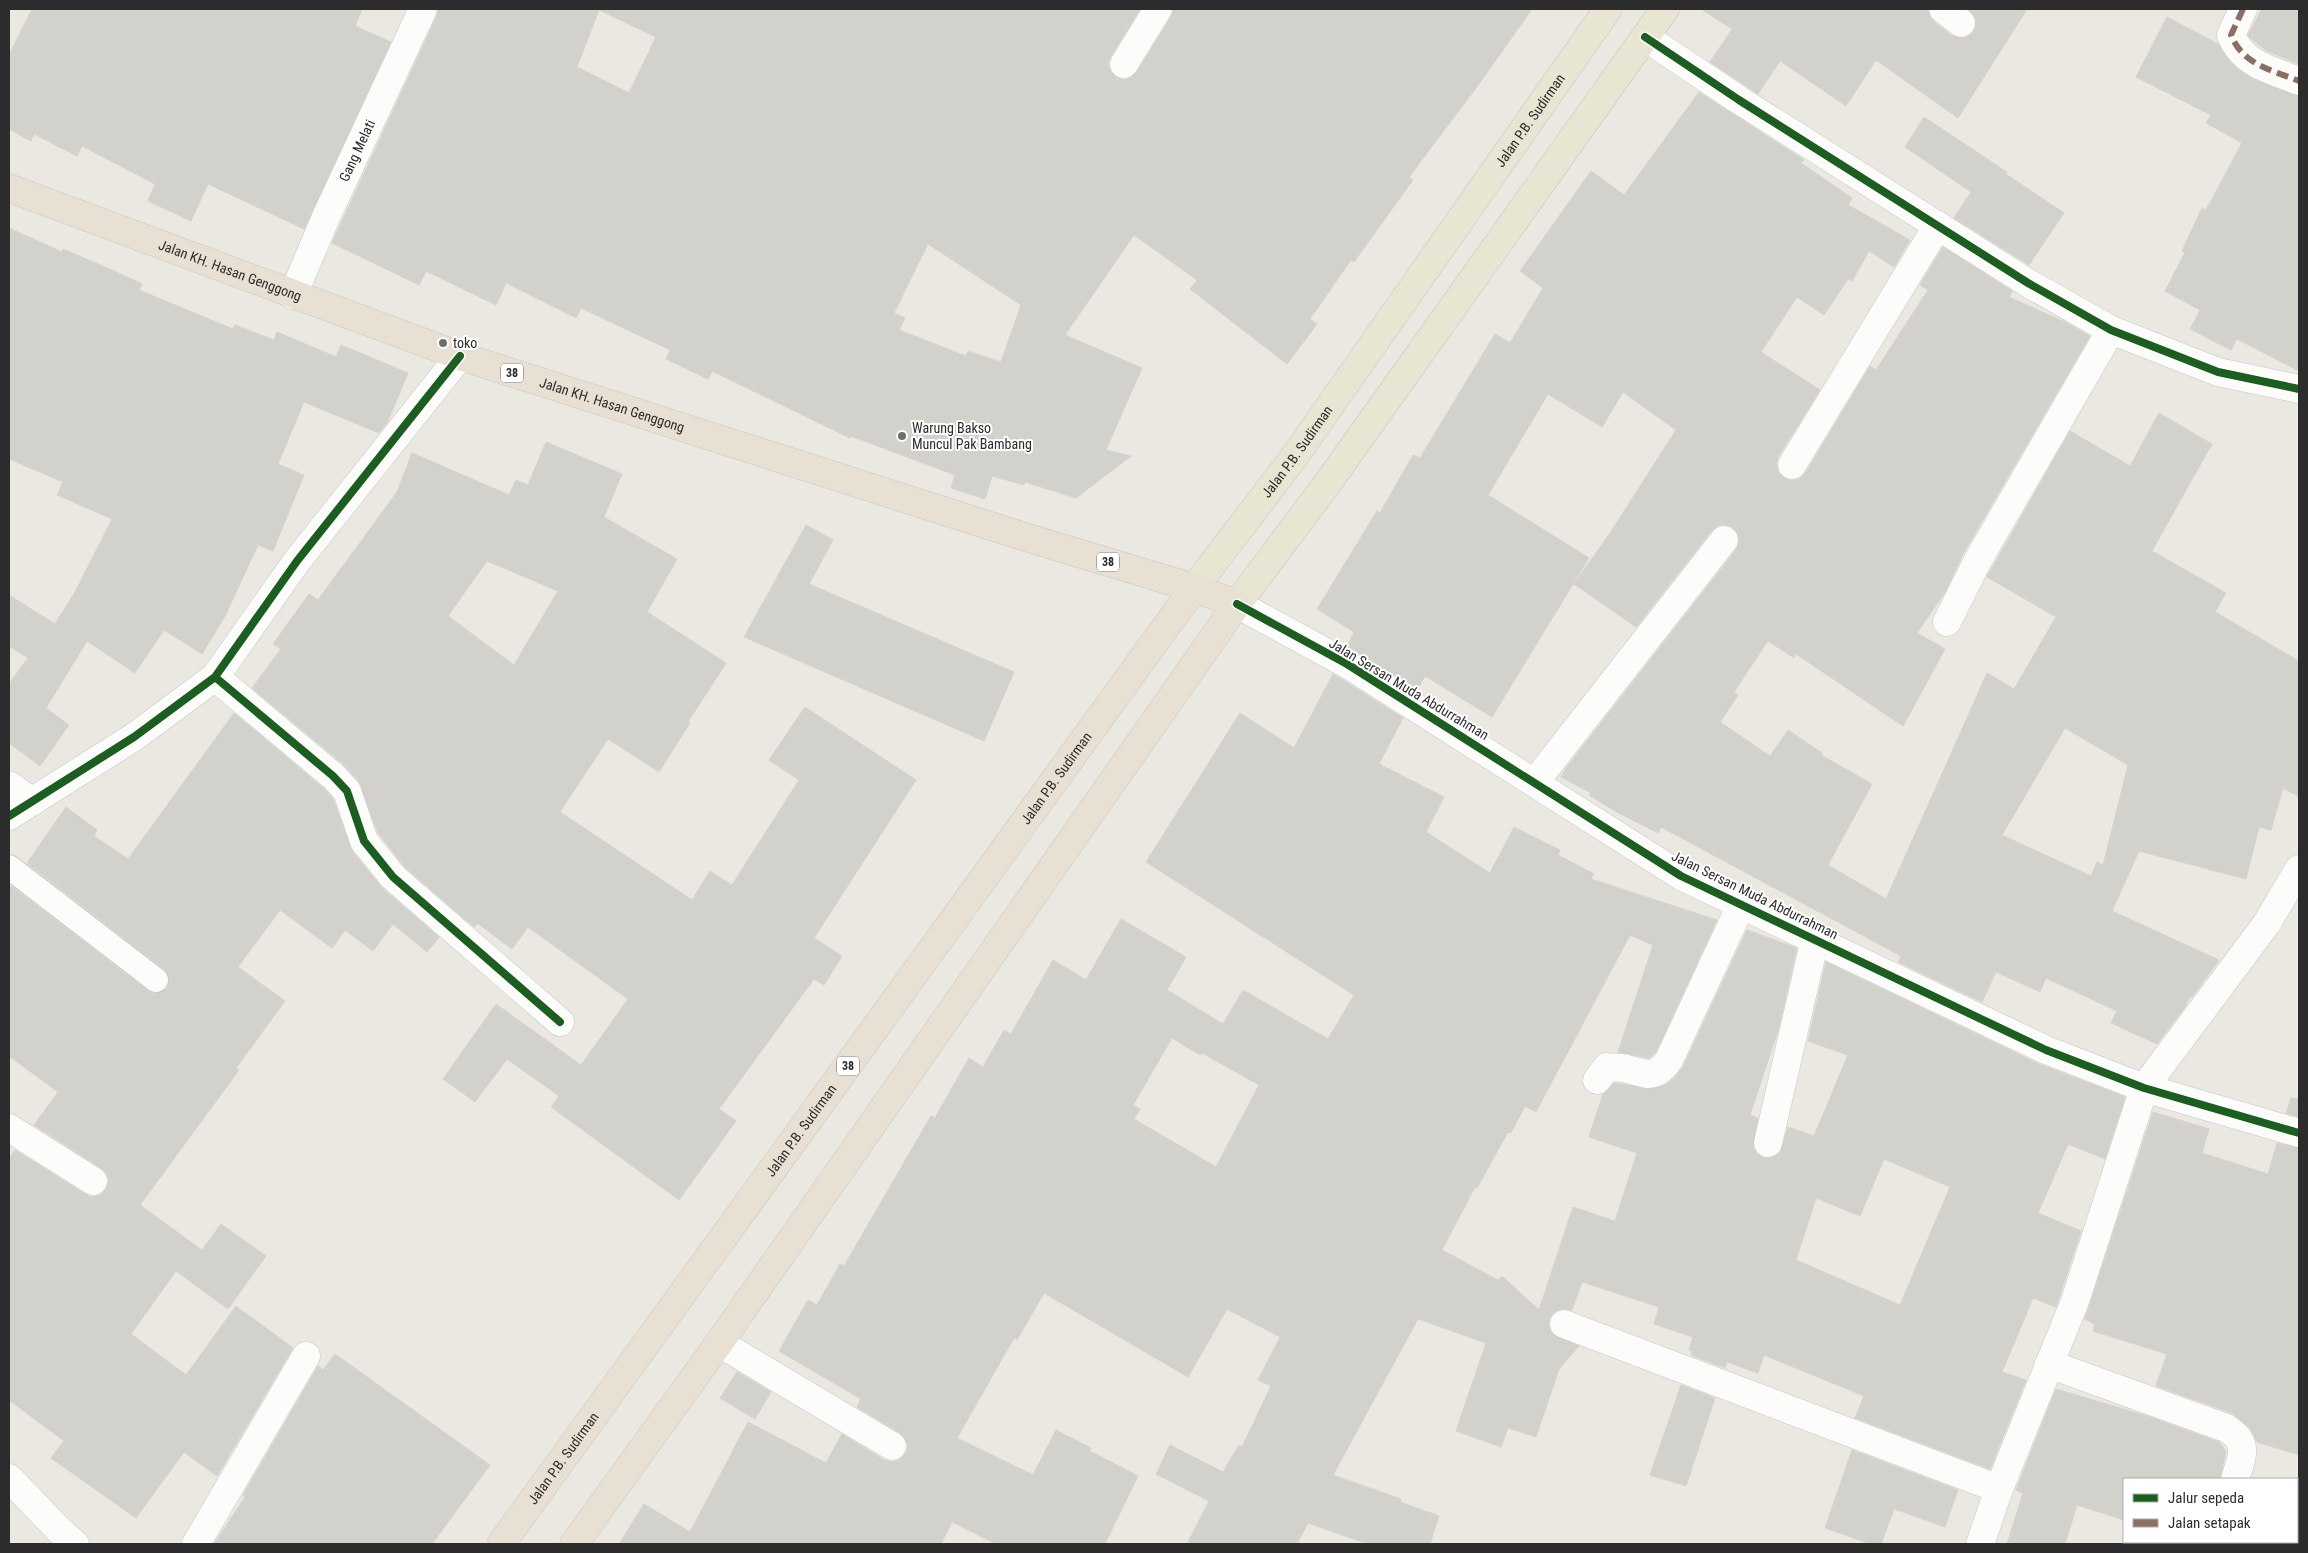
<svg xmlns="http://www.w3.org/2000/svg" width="2308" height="1553" viewBox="0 0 2308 1553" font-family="'Roboto Condensed',sans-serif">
<rect width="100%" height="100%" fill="#eae8e1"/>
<path fill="#d3d1cc" stroke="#d5d3cd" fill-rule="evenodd" d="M32,9H362L355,26L391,42L304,229L208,184L191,221L148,201L155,184L82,146L77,156L34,134L31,141L9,129V55Z
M438,9H1140L1111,56L1108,63L1111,72L1116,77L1124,80L1132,77L1137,72L1171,17L1174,9H1532L1476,88L1409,177L1413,180L1354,262L1351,260L1310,319L1317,324L1287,364L1190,289L1197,280L1134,235L1065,335L1142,368L1106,450L1131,456L1076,498L1025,482L1024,485L992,476L985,499L951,488L955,475L851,436L850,438L712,371L708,379L666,359L670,350L581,308L576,318L506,283L496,305L426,271L419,285L332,243L437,16ZM599,10L656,37L629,93L577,67ZM928,244L1021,305L1001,362L968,351L966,356L899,330L905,318L894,313Z
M1701,9H1928L1929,15L1933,21L1951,35L1959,38L1967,37L1973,33L1976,26L1975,17L1968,9H2027L1958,118L1876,60L1846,106L1780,61L1758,94L1710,62L1732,29Z
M2262,9H2299V64L2267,51L2249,37L2248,35Z
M2167,17L2218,44L2231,63L2251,78L2299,96V371L2237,339L2231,350L2190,329L2200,310L2165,291L2185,252L2182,251L2202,208L2206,210L2242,143L2206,123L2211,115L2136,77Z
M1699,92L1804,160L1801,163L1852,198L1848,205L1910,240L1894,267L1869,251L1852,281L1848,279L1824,315L1797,297L1761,352L1820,390L1778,457L1776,464L1778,472L1784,478L1792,481L1799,479L1805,474L1870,366L1876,370L1928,290L1920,285L1943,247L2012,291L2009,297L2065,322L2090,336L1964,552L1945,592L1917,633L1945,649L1903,726L1796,654L1794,658L1768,641L1734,692L1738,695L1720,722L1770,756L1788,730L1822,753L1821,755L1872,784L1828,865L1886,899L1987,673L2014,689L2056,617L1987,577L2070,431L2130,466L2159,413L2212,444L2152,551L2226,593L2215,612L2299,661V797L2283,788L2271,830L2259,827L2246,879L2139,851L2112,911L2219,960L2192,997L2190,996L2185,1007L2157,1044L2111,1023L2117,1011L2046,978L2040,992L1996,972L1982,1002L1898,962L1901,956L1661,827L1658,833L1615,811L1589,795L1591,793L1561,777L1566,768L1736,550L1739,543L1738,534L1733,527L1726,525H1719L1712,530L1636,627L1574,584L1610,533L1676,430L1623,392L1602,427L1548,394L1488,495L1589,558L1492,717L1425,676L1417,690L1347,646L1354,632L1317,609L1377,511L1380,513L1413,455L1420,458L1495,334L1510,343L1543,288L1520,271L1591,171L1624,195ZM2065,728L2128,765L2103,865L2097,862L2091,876L2002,835Z
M1924,117L2007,172L2006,174L2064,213L2029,265L1954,218L1971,192L1905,147Z
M9,228L62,252L63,249L112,270L142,284L139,290L233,329L235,325L274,340L277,332L336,357L341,345L408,373L387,423L379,433L304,402L278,464L304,475L273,551L258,545L225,616L202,654L164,630L135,673L87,641L46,708L69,725L40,766L9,743V684L28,658L9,646V595L55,624L75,592L112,519L57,495L63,482L9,459Z
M546,442L622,474L604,517L677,559L647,612L726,663L688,722L690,723L659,772L608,739L560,812L692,900L710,871L732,885L799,780L769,760L805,707L916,780L814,938L842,956L824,985L814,979L719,1109L736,1121L679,1200L551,1107L559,1096L507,1059L475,1102L443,1079L496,1004L581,1065L628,999L528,927L512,949L477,923L475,927L469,923L404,866L378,833L358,780L343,764L252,688L281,649L273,644L309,594L318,600L397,492L412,453L509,495L516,480L528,485ZM487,561L558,591L514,665L448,616Z
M806,525L833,540L809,584L1014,672L984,741L744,637Z
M1333,674L1403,718L1379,764L1444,797L1426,832L1490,873L1514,827L1560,850L1558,855L1594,874L1591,879L1717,920L1656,1052L1649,1058L1618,1052L1653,945L1630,935L1536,1112L1525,1106L1511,1133L1508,1132L1477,1188L1475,1187L1442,1250L1498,1280L1502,1276L1539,1310L1573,1207L1615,1221L1637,1153L1589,1137L1603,1094L1614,1083L1653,1089L1667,1084L1676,1076L1683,1067L1747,930L1797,948L1778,1031L1750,1115L1758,1118L1753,1147L1757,1154L1764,1158H1772L1780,1153L1788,1127L1814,1136L1848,1055L1808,1041L1826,962L2039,1064L2125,1097L2105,1159L2068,1144L2038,1213L2081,1231L2056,1307L2033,1298L2002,1372L2026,1380L1990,1469L1855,1418L1864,1396L1764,1355L1758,1373L1727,1362L1725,1368L1691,1355L1692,1351L1689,1350L1693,1337L1654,1324L1659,1307L1582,1282L1572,1310L1561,1309L1554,1312L1549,1319V1327L1552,1334L1579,1346L1559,1369L1536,1437L1508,1428L1501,1447L1456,1431L1486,1343L1418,1319L1333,1475L1401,1499L1400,1502L1439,1516L1430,1544H1368L1308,1523L1297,1544H1187L1209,1501L1156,1474L1170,1445L1223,1472L1239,1445L1242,1447L1271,1386L1258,1380L1280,1337L1227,1309L1188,1377L1044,1293L1017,1340L1014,1338L957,1438L1033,1475L1056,1430L1091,1448L1090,1451L1138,1476L1105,1544H996L952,1522L941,1544H619L644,1504L690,1532L748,1422L826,1463L842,1434L884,1460L892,1462L899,1460L905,1454L908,1447L905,1438L900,1433L857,1407L861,1399L779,1351L808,1300L817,1305L840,1264L844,1266L931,1116L935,1118L969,1058L983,1067L1004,1030L1011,1034L1053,960L1086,980L1121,919L1186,957L1167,990L1223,1024L1243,990L1328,1039L1354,995L1146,862L1240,713L1294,748ZM1172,1038L1200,1055L1202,1053L1259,1085L1216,1167L1134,1119L1140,1109L1133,1105ZM1884,1159L1950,1187L1900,1305L1796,1260L1816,1198L1860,1216Z
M234,713L322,787L333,799L352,851L383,889L439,937L427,952L393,924L373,951L345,930L332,948L280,910L238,967L285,1001L236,1068L239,1070L140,1205L202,1250L221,1224L266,1256L228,1309L176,1271L131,1334L186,1375L236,1306L293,1348L217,1476L184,1452L136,1518L51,1458L64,1441L9,1400V1159L15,1150L85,1194L92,1197L101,1195L106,1189L109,1181L107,1173L101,1168L34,1125L58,1092L9,1056V889L11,886L148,991L155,994L167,989L170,981L168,974L164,969L27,863L66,807L97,830L94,836L128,859Z
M2291,1098L2299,1099V1117L2286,1113Z
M2153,1112L2209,1129L2202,1153L2268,1174L2277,1143L2299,1148V1455L2257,1442L2250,1428L2232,1413L2156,1386L2167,1354L2093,1331L2095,1324L2085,1319Z
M335,1354L490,1465L432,1544H214L245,1497L243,1495L318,1366L323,1370Z
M737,1372L771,1392L755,1419L720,1398Z
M1681,1385L1715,1398L1686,1486L1650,1475Z
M2056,1389L2147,1416L2219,1442L2226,1451L2220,1479H2124V1520L2077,1505L2065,1544H2007L2023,1493L2016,1490Z
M1852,1450L1958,1490L1945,1527L1894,1509L1881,1544H1871L1825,1528Z"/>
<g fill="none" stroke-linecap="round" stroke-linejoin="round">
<g stroke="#c7c6c6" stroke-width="26">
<path id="lane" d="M9,867L156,980"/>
</g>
<g stroke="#c7c6c6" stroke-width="29">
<g id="street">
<path d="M1943,9L1961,23"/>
<path d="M2243,9L2231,35C2243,65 2272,70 2299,81"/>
<path d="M1645,37L1739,100L2028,283L2111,330L2218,372L2299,389"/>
<path d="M1124,64L1158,9"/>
<path id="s1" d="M293,295L326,217L423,9"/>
<path d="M1792,465L1938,225"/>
<path d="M1237,604L1347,664L1681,876L2046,1050L2144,1088L2299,1133"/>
<path d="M1947,622L1978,560L2111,330"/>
<path d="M215,677L333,776L347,791L364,841L393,877L560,1022"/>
<path d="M1535,782L1724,540"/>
<path d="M9,785L32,802"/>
<path d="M9,816L134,737L215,677L297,561L460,356"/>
<path d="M1597,1080L1607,1067C1614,1068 1621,1067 1627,1069C1648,1074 1654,1080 1669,1060L1741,905"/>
<path d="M9,1128L93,1181"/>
<path d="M1768,1143L1815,939"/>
<path d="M1564,1324L1999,1489"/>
<path d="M719,1343L892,1446"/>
<path d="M2049,1364L2226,1428C2250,1442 2242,1457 2235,1479"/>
<path d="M9,1478L59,1530L75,1544"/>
<path d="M196,1544L306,1356"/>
<path d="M1980,1544L1999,1489L2075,1301L2144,1088L2267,923L2299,869"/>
<path d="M2215,1544L2216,1542"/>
</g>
</g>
<g stroke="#c6c5c2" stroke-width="29">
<g id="primary">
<path id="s2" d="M1194,588L1292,460L1608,9"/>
<path d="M1237,604L1327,484L1665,9"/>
</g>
</g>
<g stroke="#c6c5c2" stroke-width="29">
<g id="highway">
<path id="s3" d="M9,188L460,356L1022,536L1194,588L1237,604L719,1343L574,1544"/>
<path id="s4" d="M501,1544L1194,588"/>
</g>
</g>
<use href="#lane" stroke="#fcfcfa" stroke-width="24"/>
<use href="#street" stroke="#fcfcfa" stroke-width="28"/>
<use href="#primary" stroke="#e8e5d3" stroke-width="28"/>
<use href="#highway" stroke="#e9e0d4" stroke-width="28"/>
<path stroke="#8d6e63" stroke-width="6" stroke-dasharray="12 6" stroke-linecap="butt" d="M2243,9L2231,35C2243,65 2272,70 2299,81"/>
<g stroke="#fff" stroke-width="11">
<path id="cycleway" d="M1645,37L1739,100L2028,283L2111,330L2218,372L2299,389
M1237,604L1347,664L1681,876L2046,1050L2144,1088L2299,1133
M215,677L333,776L347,791L364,841L393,877L560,1022
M9,816L134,737L215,677L297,561L460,356"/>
</g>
<use href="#cycleway" stroke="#1b5e20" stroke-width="8"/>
</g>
<g fill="#6e6e6b" stroke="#fff" stroke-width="2">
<circle cx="443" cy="343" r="5"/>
<circle cx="902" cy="436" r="5"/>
</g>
<g text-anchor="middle" stroke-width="4" stroke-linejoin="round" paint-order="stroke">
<g fill="#fff" stroke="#6b6b6b" stroke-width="1">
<rect x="501" y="363.5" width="22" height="19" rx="4"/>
<rect x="1097" y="552.5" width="22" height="19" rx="4"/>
<rect x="837" y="1056.5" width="22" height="19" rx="4"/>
</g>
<g font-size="12" font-weight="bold" fill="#2c2c2c">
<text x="512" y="377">38</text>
<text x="1108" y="566">38</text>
<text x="848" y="1070">38</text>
</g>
<g font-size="14" fill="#2c2c2c" stroke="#fff">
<text dy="5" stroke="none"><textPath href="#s2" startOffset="576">Jalan P.B. Sudirman</textPath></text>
<text dy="5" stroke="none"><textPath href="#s1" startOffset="158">Gang Melati</textPath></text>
<text dy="5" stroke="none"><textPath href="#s3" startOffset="236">Jalan KH. Hasan Genggong</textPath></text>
<text dy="5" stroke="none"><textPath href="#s3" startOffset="641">Jalan KH. Hasan Genggong</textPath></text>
<text dy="5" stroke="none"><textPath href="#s2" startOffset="171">Jalan P.B. Sudirman</textPath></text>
<text transform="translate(1409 689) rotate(31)" y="5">Jalan Sersan Muda Abdurrahman</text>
<text dy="5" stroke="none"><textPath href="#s4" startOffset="946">Jalan P.B. Sudirman</textPath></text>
<text transform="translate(1755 895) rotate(26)" y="5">Jalan Sersan Muda Abdurrahman</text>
<text dy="5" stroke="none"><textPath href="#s4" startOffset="511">Jalan P.B. Sudirman</textPath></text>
<text dy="5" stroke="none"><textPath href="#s4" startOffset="106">Jalan P.B. Sudirman</textPath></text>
</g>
<g font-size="14" fill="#2c2c2c" stroke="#fff" text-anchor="start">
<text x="453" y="348">toko</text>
<text x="912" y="433">Warung Bakso<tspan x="912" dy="16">Muncul Pak Bambang</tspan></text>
</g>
</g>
<rect width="2308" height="1553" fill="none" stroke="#2c2c2c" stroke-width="20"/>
<rect x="2123" y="1478" width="175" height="65" fill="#ffffff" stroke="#ababab"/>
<rect x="2133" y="1494" width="25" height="8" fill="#1b5e20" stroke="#ababab"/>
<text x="2168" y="1503" font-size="15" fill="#2c2c2c">Jalur sepeda</text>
<rect x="2133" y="1519" width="25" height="8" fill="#8d6e63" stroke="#ababab"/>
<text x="2168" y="1528" font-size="15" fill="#2c2c2c">Jalan setapak</text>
</svg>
